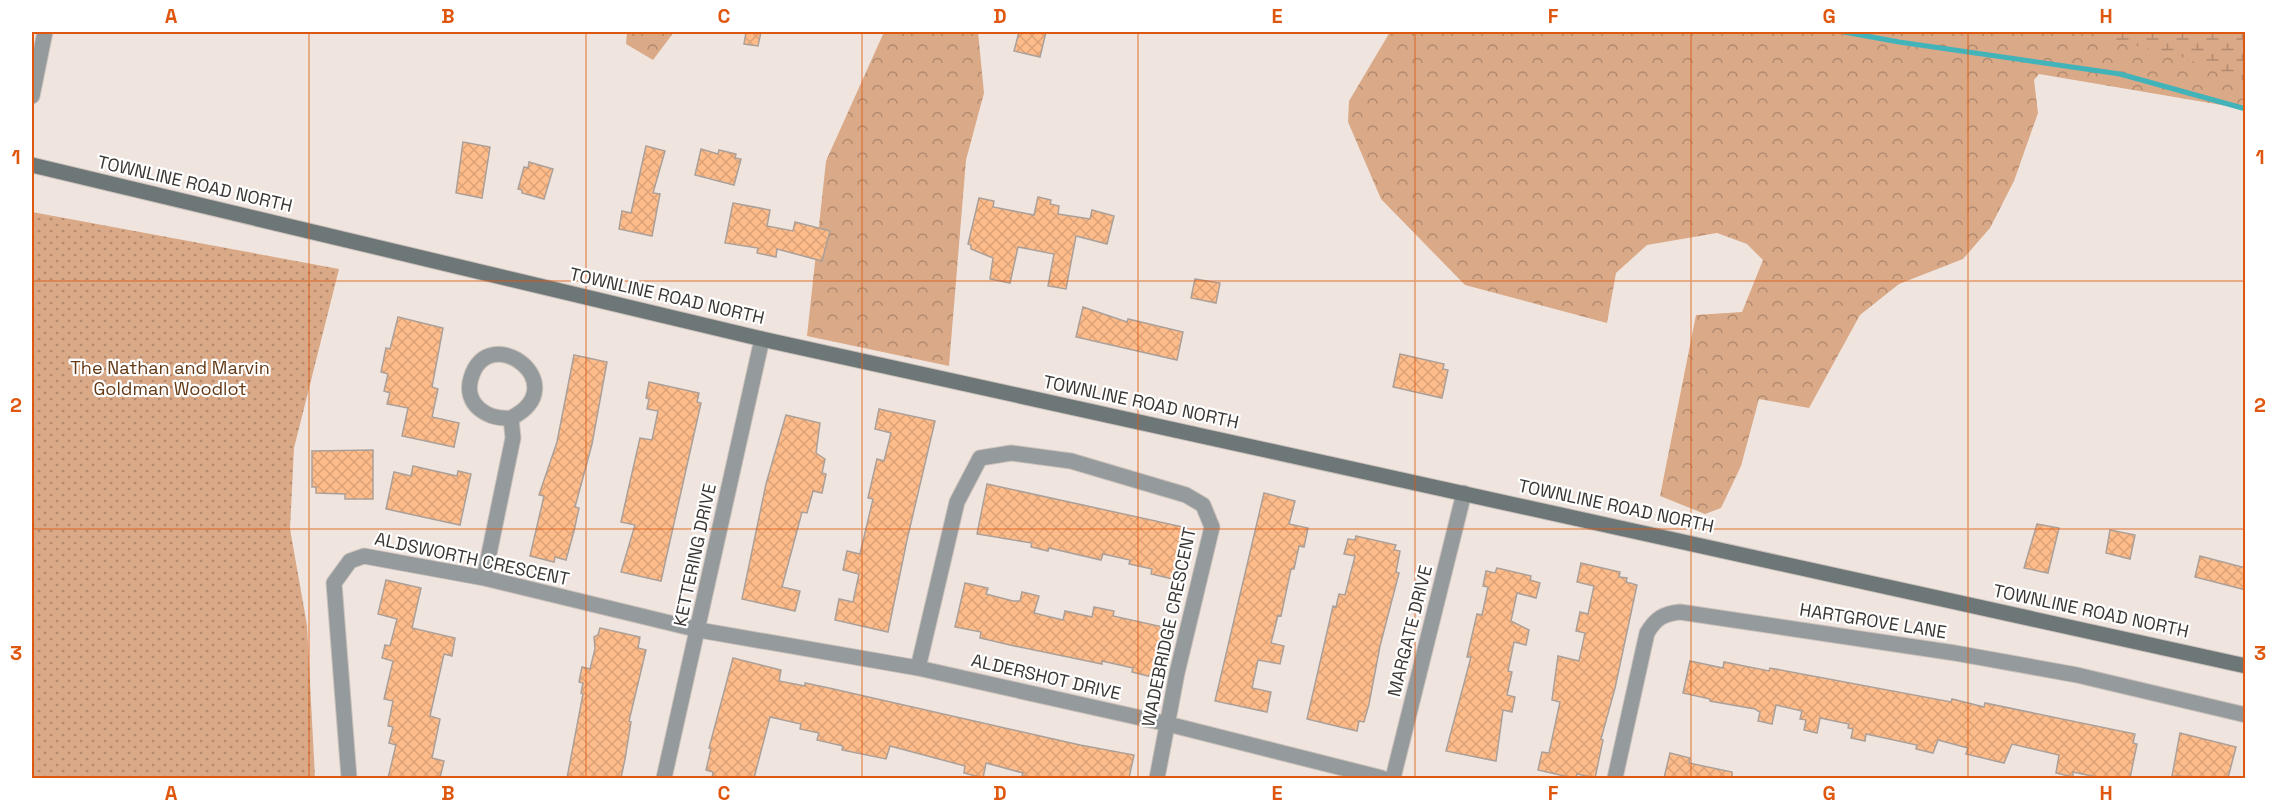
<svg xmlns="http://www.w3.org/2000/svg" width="2277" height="810" viewBox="0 0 2277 810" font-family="'Space Grotesk',sans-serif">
<defs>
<pattern id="forest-crowns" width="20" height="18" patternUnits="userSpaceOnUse" patternTransform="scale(1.5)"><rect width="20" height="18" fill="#d9a988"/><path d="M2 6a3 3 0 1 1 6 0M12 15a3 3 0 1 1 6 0" fill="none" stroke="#b18a70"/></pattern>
<pattern id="wetland-marsh" width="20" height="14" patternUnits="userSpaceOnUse" patternTransform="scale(1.5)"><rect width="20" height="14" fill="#d9a988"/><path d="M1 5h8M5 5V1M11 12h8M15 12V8" fill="none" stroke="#b18a70"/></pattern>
<pattern id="park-dots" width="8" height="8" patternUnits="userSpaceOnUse" patternTransform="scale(1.5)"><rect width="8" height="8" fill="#d9a988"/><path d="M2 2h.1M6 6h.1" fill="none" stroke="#b18a70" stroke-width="1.8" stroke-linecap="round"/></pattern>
<pattern id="building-cross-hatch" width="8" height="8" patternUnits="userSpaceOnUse" patternTransform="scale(1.5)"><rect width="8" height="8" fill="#ffbc8b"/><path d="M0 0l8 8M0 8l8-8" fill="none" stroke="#dba278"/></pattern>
</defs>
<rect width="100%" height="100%" fill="#f0e5de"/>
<path fill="url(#forest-crowns)" d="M627,32H674L653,60L626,44Z
M884,32H978L984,93L966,160L949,366L807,336L826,161Z
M1390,32H2245V109L2039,74L2034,80L2038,113L2014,181L1990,228L1963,259L1899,284L1860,315L1809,408L1759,399L1741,466L1721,508L1705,514L1660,496L1696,315L1742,312L1763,260L1747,244L1717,233L1647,245L1616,273L1607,323L1465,285L1381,199L1348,122L1349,101Z"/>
<path fill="url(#wetland-marsh)" d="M2075,32H2245V81L2176,55Z"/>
<path fill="url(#park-dots)" d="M32,212L339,269L294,448L290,529L307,625L315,778H32Z"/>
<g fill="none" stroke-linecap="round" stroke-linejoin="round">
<path stroke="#43b3ba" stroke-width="5" d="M1844,32L1899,42L2120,74L2246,109"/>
</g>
<path fill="url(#building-cross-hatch)" stroke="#aba099" stroke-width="1.5" d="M746,32H761L758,46L744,44Z
M1019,32H1046L1040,57L1014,51Z
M463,142L490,147L482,198L456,193Z
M646,146L665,151L653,193L660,194L652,236L619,229L622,211L631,213Z
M701,149L718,154L719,150L736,154L735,158L741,159L734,185L695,175Z
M529,162L553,169L544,199L522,193V190L518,189L524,167L528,168Z
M1038,197L1051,200L1050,204L1059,206L1058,214L1090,219L1092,210L1114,216L1107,244L1076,236L1066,289L1048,286L1054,254L1018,247L1010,283L990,279L993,258L971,249V245L968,244L979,198L994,201L993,207L1034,215Z
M733,203L770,210L767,226L793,231L795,222L830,231L822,261L777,249L776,257L757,253L758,248L725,243Z
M1195,279L1220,283L1216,303L1191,298Z
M1083,307L1127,322L1128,319L1183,332L1177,360L1076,337Z
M398,317L443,328L432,387L438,389L432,417L459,423L454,447L402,436L408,408L387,404L390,393L384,391L388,374L381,372L386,348L390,349Z
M1400,354L1444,364L1443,369L1448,370L1442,398L1393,387Z
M574,355L607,362L592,444L575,507L579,508L574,531L566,560L555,557L554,562L530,556L544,496L539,495L557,442Z
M649,382L699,393L697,402L701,403L661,581L621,572L635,525L621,522L627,495L640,438L652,440L658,411L647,409L649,399L646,398Z
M879,409L935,421L907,540L888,632L835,620L839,599L853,602L859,574L843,570L847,551L860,554L873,499L868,498L877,459L884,461L891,433L875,429Z
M786,415L820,423L816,453L825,459L822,473L826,474L822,493L813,491L807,513L802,512L782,587L800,591L795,611L742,599L766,484Z
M373,450V499H345V494L316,493V487H312V451Z
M413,466L457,476L458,471L471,474L460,525L386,509L394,472L411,476Z
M987,484L1183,527L1180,561L1177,560L1173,579L1151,574L1152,569L1129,564L1130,560L1103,554L1101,560L1049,548L1048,551L1031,547L1032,543L977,534Z
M1264,493L1295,501L1289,524L1308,528L1304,547L1299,546L1294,569H1291L1281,616L1278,615L1271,643L1284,646L1280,664L1258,660L1252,688L1271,692L1267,712L1215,701Z
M2037,524L2059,528L2048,573L2024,568Z
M2110,530L2135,535L2130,559L2106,553Z
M1356,536L1396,545L1394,550L1400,551L1396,572L1399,573L1380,646L1369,704L1364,722L1359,721L1357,731L1307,719L1333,606L1336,607L1339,594L1345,595L1355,556L1344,554L1348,539L1355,540Z
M2200,556L2246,568V590L2195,577Z
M1581,563L1620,572L1619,577L1627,578L1626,582L1637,585L1615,688L1601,739L1603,740L1595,778L1577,774L1576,778H1573L1538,770L1542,752L1549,753L1560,702L1552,700L1558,656L1579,661L1585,633L1576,631L1580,612L1588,614L1594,586L1577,582Z
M1497,568L1531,576L1530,580L1540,583L1536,598L1517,593L1511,621L1529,630L1526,645L1514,642L1508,671L1512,672L1507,695L1515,697L1512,712L1503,710L1496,761L1446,751L1471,657H1467L1477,614L1482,615L1488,587L1483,586L1486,571L1495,573Z
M386,580L421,588L412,628L455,638L452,656L444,654L430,716L440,719L432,758L444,761L440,778H388L396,745L389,743L393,727L388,726L393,701L384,699L393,661L382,658L385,645L390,646L397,619L378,614Z
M965,583L988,588L986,594L1013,601H1020L1022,592L1039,596L1034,613L1063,620L1065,611L1092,617L1094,607L1114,611L1113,616L1163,627L1152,677L1132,672L1133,668L1102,661V664L1010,645L980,638L981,632L955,627Z
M600,628L640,637L638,648L646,650L629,721L631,722L625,759L621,778H567L583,694L581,693L583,683L579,682L582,667L590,669L595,649L594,637L598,635Z
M733,658L781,670L779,681L805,686V683L829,688L1080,745L1134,755L1129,778H1033L1022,776L1023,773L986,763L983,778L964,773L965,766L890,746L886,759L842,750L843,746L817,740L819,733L800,729L801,724L770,717L754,778H712L713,772L706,770L711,749L709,748Z
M1690,661L1723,668L1724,662L1769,671L1770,668L1951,702L1952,699L1984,707L1985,703L2135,734L2133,743L2137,744L2130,778H2101L2073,772V777L2056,773L2059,755L2012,744L2004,763L1966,754L1968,748L1938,740L1933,753L1916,749L1917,745L1866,734L1865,741L1851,738L1853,729L1848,728L1849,724L1820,718L1817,733L1804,730L1806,720L1800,719L1802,711L1776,705L1772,724L1758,721L1760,712L1755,709L1710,701V699L1683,693Z
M2180,733L2236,747L2228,778L2172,776Z
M1670,753L1690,758L1689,763L1732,772V778H1664Z"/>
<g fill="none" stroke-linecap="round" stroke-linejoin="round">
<g stroke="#ccc2bc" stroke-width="17">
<path id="minor" d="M484,578L513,438L511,418C576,385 489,319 471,378C463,405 488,420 511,418
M918,668L957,502L980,458L1011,453L1071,461L1186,495L1203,505L1212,527L1177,673L1157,778
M349,778L334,583L350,561L364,556L484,578L699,630L918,668L1168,724L1382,778
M664,778L762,339
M1393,778L1464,493
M1615,778L1647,633C1656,618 1663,614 1680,612L1955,653L2077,675L2246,715"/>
</g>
<g stroke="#ccc2bc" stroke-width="17">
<path id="tertiary" d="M32,96L45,32"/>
</g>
<g stroke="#ccc2bc" stroke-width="17">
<path id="secondary" d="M32,165L762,339L2246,666"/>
</g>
<use href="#minor" stroke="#959b9c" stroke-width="15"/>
<use href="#tertiary" stroke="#959b9c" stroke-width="15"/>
<use href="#secondary" stroke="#6e7777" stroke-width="15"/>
</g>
<path fill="none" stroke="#df570e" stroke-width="1.5" stroke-opacity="0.55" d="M309,32V778M586,32V778M862,32V778M1138,32V778M1415,32V778M1691,32V778M1968,32V778M32,281H2246M32,529H2246"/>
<g text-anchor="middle" stroke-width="4.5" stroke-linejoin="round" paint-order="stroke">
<g font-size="18" fill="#3a3633" stroke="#fff">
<text transform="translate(195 184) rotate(13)" y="6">TOWNLINE ROAD NORTH</text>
<text transform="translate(667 296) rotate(13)" y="6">TOWNLINE ROAD NORTH</text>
<text transform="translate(1141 402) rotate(12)" y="6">TOWNLINE ROAD NORTH</text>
<text transform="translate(1616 506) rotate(12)" y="6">TOWNLINE ROAD NORTH</text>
<text transform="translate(695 555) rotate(-78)" y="6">KETTERING DRIVE</text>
<text transform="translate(472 559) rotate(12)" y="6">ALDSWORTH CRESCENT</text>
<text transform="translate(2091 611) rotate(12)" y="6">TOWNLINE ROAD NORTH</text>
<text transform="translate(1873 621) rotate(9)" y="6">HARTGROVE LANE</text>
<text transform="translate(1169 627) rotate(-78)" y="6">WADEBRIDGE CRESCENT</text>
<text transform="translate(1410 631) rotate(-76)" y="6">MARGATE DRIVE</text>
<text transform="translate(1046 677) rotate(13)" y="6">ALDERSHOT DRIVE</text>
</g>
<g font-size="18" fill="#643915" stroke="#fff">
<text x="170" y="374">The Nathan and Marvin<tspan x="170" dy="21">Goldman Woodlot</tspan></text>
</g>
</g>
<rect width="2277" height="810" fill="none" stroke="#ffffff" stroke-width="66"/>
<rect x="33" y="33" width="2211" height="744" fill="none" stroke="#df570e" stroke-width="2"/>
<g font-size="20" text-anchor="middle" font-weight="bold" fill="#df570e">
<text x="171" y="23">A</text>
<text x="448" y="23">B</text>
<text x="724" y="23">C</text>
<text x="1000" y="23">D</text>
<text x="1277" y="23">E</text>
<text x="1553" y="23">F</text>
<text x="1829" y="23">G</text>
<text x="2106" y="23">H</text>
<text x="16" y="164">1</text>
<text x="2260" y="164">1</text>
<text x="16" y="412">2</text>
<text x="2260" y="412">2</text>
<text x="16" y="660">3</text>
<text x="2260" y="660">3</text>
<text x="171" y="800">A</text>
<text x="448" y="800">B</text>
<text x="724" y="800">C</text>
<text x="1000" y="800">D</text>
<text x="1277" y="800">E</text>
<text x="1553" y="800">F</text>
<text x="1829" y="800">G</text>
<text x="2106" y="800">H</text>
</g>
</svg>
